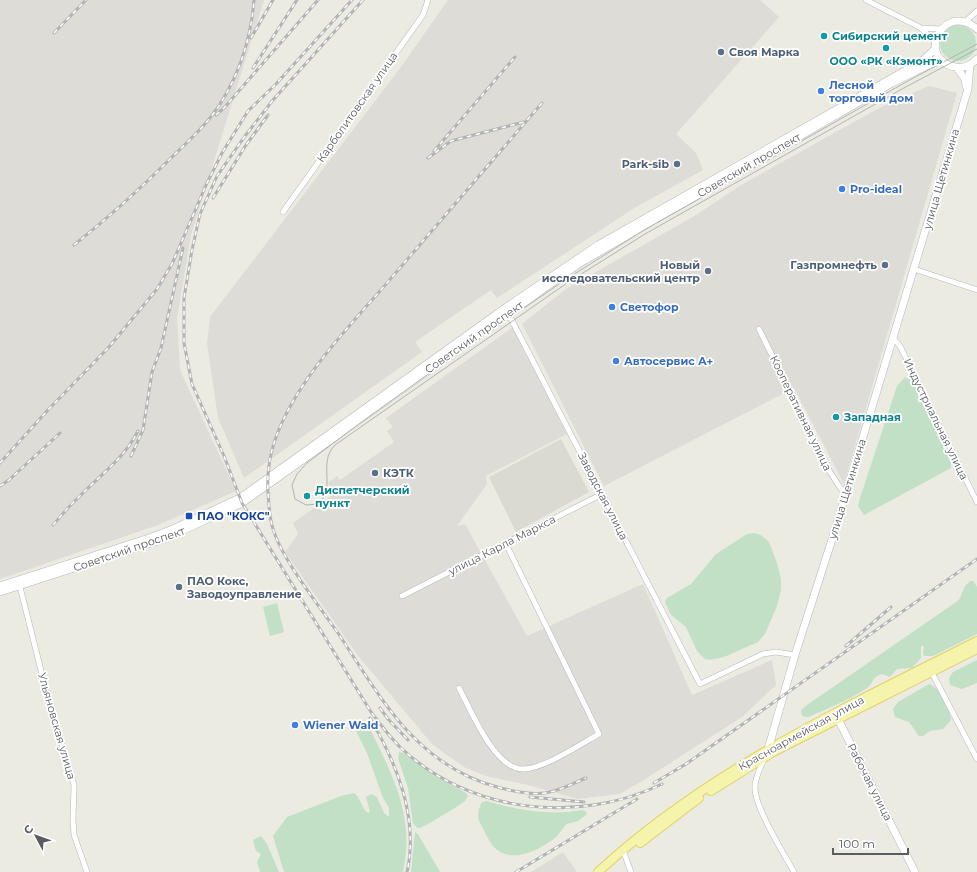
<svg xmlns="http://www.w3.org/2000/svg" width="977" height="872" viewBox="0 0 977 872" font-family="Montserrat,sans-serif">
<rect width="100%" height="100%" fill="#ebebe2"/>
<path fill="#dddcd6" d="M0,0H264L191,235L177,318L180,370L236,491L158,525L0,579Z
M448,0H760L779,17L676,134L696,153L703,170L636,207L497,298L491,290L415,342L422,352L244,478L218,418L207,343L210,317L401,67Z
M929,86L957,93L844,484L794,388L604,486L522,324L566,289L696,215L741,185L881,107Z
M513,327L567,434L486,476L487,484L457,526L465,524L527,636L643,584L692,695L772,660L776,685L742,717L639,783L619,794L578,799L528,785L486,776L464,767L433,745L359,657L285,552L298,534L293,523L335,493L328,483L337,476L340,480L394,442L387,431L393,427L386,418Z
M563,852L577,872H531Z"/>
<path fill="#dbdad0" d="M561,439L589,492L516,532L489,477Z"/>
<path fill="#c1e0c5" d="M940 43a18 18 0 1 1 36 0a18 18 0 1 1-36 0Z
M905,377L910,380L915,387L951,463V468L864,515L858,506L860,498L897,386Z
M754,533L761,535L769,542L777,563L781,579V590L777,606L765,634L758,642L724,657L710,660L705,659L697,651L686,627L671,615L665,602L667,598L691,584L716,554L747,534Z
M970,581H973L977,587V634L933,656H924L923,653L924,646H921V658L912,668L897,669L890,677L882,674C871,677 874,683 867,688C851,699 831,707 813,715L808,717L802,716L801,710L807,705L959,600L965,586Z
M277,603L284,632L270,636L263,607Z
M977,660V683L962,689L950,685L949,678L953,672Z
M929,684C938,685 951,711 951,720L943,729L930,731L923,736H919L909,722L895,717L893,709L898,702Z
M359,722H363L369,727C393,776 415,816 403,872H284L273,836L287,817L341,796L354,793C361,798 361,808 368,813L370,812L366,797L371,794L377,797L384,813L389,817V808L383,798L367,753L355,729Z
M399,752L404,753L435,776L466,793L468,796L465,801C462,804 424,827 420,828C417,828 415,826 413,823L408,788L398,758Z
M487,801C515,810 553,816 582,810L585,811L587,814L578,821L567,824C563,827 561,832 557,836C542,849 512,865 495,848C488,841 484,829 479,821C477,815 479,807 482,802Z
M415,832L418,834L440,872H411Z
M261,836L267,844L279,872H260L257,862L261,854L256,851L253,840Z"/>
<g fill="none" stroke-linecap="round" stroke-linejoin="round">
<g stroke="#b7b8bd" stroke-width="6">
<path id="street" d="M866,0L921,28L935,42
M966,21L977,11
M921,28L941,29
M283,212L423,15L428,0
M914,269L977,290
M508,313L700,684L763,654L776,652L795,655
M759,329L830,472L841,489L846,493
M893,338L900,346L977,502
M19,583L49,702L74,785L73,820L74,835L87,872
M402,596L602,494
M931,671L977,759
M459,688C471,710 494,768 522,769C542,770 581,744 599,734L506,544
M765,757C761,767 755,777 755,787C754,806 784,854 794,872
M623,850L631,872"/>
</g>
<g stroke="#b6b7bd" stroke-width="8">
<path id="secondary" d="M977,29C945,0 914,58 955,67C963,69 971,65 977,59
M957,68L965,79L966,86
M0,586L149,538L173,529L240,498L505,308L598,245L922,61L935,49
M0,592L167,538L242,503L580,263L892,83L926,66L942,60
M836,715L915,872
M767,753L795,655L835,530L968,89L970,65"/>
</g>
<g stroke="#e1d066" stroke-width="10">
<path id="primary" d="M711,791L773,752L977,649
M640,843L699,798
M598,872C708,770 845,708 977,641"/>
</g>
<use href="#street" stroke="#fff" stroke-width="5"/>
<use href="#secondary" stroke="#fff" stroke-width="7"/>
<use href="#primary" stroke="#f5f4ad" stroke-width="8"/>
<path stroke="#b2b3b3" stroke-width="1" d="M977,44L906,82L644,230L565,280L431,372L356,426L307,463L297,474L292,485L295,499L306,505L318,504C337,488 317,463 335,445L567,283L645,234L902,89L977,49"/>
<g stroke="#b2b3b3" stroke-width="3">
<path id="rail" d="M363,0L273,100L245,136L217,176L200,214L192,250L184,298V343L192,384L224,456L242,503L371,712C380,724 389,736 400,747C469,813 578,825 662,784
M54,33L86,0
M251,38L273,0
M253,68L297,0
M542,103C490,163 438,223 387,283C347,329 295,382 275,440C269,457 267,475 268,493C269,502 269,512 271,521C277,554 318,604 338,633C381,698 416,765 497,787C512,791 529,795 545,793C559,791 572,784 586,778
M216,115L224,108L318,0
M434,151L515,57
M428,158L451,141L524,122
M213,198L246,145L268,115
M74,245C108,218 139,190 169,160C183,146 198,133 210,118C236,85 251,42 254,0
M131,456L143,430L152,372L161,348L183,248
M0,463L47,411L109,347L157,289L172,264L207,183L222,153L248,111L276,84L352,0
M0,486L9,480L60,433
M53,525C61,516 69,506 78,498C99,476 124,459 138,431
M846,646L891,607
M380,708L388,719L408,740
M370,718C397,764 419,818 407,872
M654,783L686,764L977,559
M530,797L584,802
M516,872L637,799"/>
</g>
<use href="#rail" stroke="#fff" stroke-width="1.5" stroke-dasharray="4.5" stroke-linecap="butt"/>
</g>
<g fill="#0f9aa8" stroke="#fff" stroke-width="1.5">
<circle cx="824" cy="36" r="4"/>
<circle cx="886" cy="48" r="4"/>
<circle cx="836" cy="417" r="4"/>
<circle cx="307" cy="496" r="4"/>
</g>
<g fill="#5c6f8a" stroke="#fff" stroke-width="1.5">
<circle cx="721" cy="52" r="4"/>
<circle cx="677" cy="164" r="4"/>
<circle cx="885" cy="265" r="4"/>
<circle cx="708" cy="271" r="4"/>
<circle cx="375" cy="473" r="4"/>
<circle cx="179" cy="587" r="4"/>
</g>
<g fill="#3f7fe0" stroke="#fff" stroke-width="1.5">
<circle cx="821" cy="91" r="4"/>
<circle cx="842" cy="189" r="4"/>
<circle cx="612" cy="307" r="4"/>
<circle cx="616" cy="361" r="4"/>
<circle cx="295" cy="725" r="4"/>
</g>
<rect fill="#1a4fb4" stroke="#fff" stroke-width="1.5" x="185" y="512" width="8" height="8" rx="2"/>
<g text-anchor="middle" stroke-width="3.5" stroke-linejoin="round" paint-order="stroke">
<g font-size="11" font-weight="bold" fill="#0d838f" stroke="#fff" text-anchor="start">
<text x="832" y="40">Сибирский цемент</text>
<text x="886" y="65" text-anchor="middle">ООО «РК «Кэмонт»</text>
<text x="844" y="421">Западная</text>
<text x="315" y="494">Диспетчерский<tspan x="315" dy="13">пункт</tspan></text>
</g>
<g font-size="11" font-weight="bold" fill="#4e5e75" stroke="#fff" text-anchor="start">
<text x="729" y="56">Своя Марка</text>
<text x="669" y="168" text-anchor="end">Park-sib</text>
<text x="700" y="269" text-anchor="end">Новый<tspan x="700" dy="13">исследовательский центр</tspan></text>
<text x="877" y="269" text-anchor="end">Газпромнефть</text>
<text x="383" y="477">КЭТК</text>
<text x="187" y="585">ПАО Кокс,<tspan x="187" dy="13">Заводоуправление</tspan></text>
</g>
<g font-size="11" font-weight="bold" fill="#366cbe" stroke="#fff" text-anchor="start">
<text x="829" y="89">Лесной<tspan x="829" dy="13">торговый дом</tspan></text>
<text x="850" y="193">Pro-ideal</text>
<text x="620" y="311">Светофор</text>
<text x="624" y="365">Автосервис А+</text>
<text x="303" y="729">Wiener Wald</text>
</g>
<g font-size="11" fill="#5a5c61" stroke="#fff">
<text transform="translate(357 107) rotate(-55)" y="4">Карболитовская улица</text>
<text transform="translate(749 165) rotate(-30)" y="4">Советский проспект</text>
<text transform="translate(941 179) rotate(-74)" y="4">улица Щетинкина</text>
<text transform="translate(474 337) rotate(-35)" y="4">Советский проспект</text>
<text transform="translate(801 413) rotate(64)" y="4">Кооперативная улица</text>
<text transform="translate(936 419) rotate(64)" y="4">Индустриальная улица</text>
<text transform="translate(847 489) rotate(-73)" y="4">улица Щетинкина</text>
<text transform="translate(603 496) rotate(63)" y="4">Заводская улица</text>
<text transform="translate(502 545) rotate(-27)" y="4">улица Карла Маркса</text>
<text transform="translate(129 549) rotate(-19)" y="4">Советский проспект</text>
<text transform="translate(57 726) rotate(74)" y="4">Ульяновская улица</text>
<text transform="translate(801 733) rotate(-29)" y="4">Красноармейская улица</text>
<text transform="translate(870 782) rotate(63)" y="4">Рабочая улица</text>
</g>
<g font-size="11" font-weight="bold" fill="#164399" stroke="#fff" text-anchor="start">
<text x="197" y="520">ПАО "КОКС"</text>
</g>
</g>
<g transform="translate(36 836) rotate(311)" stroke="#ffffff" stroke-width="3" paint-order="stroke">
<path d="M0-3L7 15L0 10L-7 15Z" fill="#5a5c61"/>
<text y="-6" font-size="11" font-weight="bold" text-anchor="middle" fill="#5a5c61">С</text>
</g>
<path d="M833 848v6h75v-6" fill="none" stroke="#5a5c61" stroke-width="2"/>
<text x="839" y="848" font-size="12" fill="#5a5c61" stroke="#ffffff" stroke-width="3" paint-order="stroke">100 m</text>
</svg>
